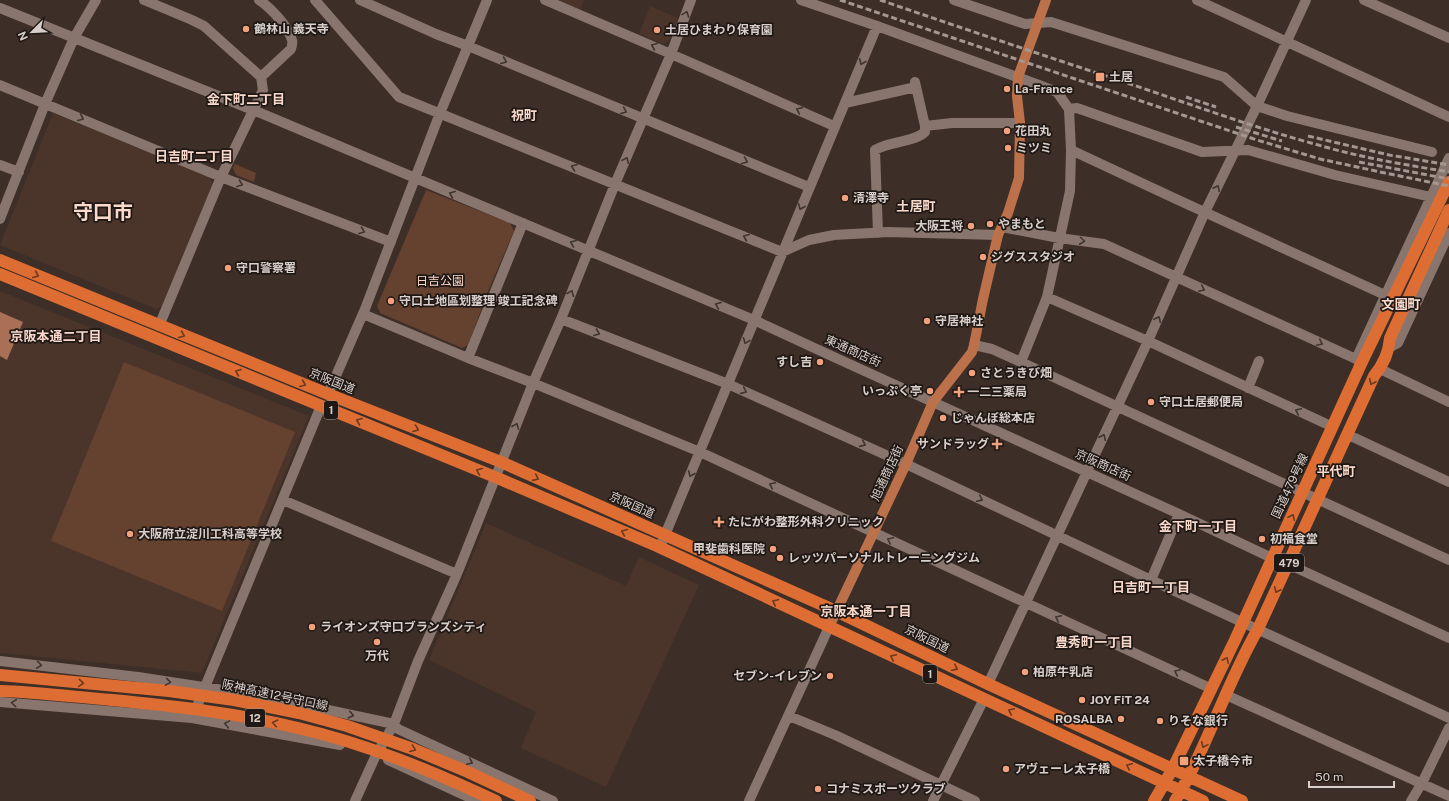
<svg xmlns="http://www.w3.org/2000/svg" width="1449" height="801" viewBox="0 0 1449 801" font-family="'Public Sans','Noto Sans JP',sans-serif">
<rect width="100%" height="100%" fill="#3d2e27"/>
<path fill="#4b352b" d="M555,0H584L580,10Z
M650,6L678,18L669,41L664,44L639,34Z
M53,113L209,176L213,184L162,306L156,309L0,245Z
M0,291L309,416L202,673L0,653Z
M486,523L626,586L639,557L699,585L606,787L521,748L536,712L429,660Z"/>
<path fill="#654130" d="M235,164L256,173L254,182L236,175L233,168Z
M426,190L510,223L514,231L489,289L468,345L462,348L380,313L377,306Z
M124,362L295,432L222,611L51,541Z"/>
<path fill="#aa7056" d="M0,312L23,322L7,360L0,356Z"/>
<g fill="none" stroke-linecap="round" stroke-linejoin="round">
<path stroke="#88766e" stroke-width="10" d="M144,0L192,20L204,26L261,77L263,90L221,177L159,326
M259,0C270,7 288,26 292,40C293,43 292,46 291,49L261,77
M315,0L399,97L782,252L809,240L834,235L888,232L998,235
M487,0L468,46L809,187
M545,0L671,54L834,126
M801,0L877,26L1039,85L1057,92L1069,109L1077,108L1202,152L1248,150L1335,175L1431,197
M954,0L1025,24L1051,22L1224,77L1257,106L1287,116L1432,152
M1197,0L1449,117
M1364,0L1449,38
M0,8L253,110L754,320L836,358L1179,514L1272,558
M915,82L925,126
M0,85L221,177L391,242
M845,103L916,87
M1071,150L1176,199L1385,295
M0,165L19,172
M0,219L45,104L74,38L96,0
M1002,227L1059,238L1104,244L1356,359
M878,233L875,150C889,141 913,143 925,132V126L952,123H1020
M1047,297L1148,341L1333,427
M363,314L468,358L533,383L700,452L1212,689
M561,319L728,384L906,464L1151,580L1449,718
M974,345L992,349L1021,362L1449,560
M1389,348L1398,343L1449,233
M468,358L523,223
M1021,362L1047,297L1070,191L1071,150L1069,109
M1360,363L1356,359L1449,158
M1380,369L1449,402
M1248,388L1259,361
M328,394L365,309L440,113L468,46L436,34L360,0
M1347,436L1355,438L1449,482
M283,500L457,574
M660,547L877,26
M1288,564L1449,638
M1151,580L1179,514
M0,661L138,677L262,696L394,724L398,729L553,801
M988,684L1148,341L1205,212L1257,106L1306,0
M1226,695L1449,796
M0,702L192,718L340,745
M193,716L321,406
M789,716L835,735L975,801
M388,760L477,801
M355,801L376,755L394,724L418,661L457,574L533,383L561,319L615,184L671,54L691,0
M749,801L829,627
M933,801L984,699
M1411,801L1422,783L1449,728"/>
<path stroke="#bc714b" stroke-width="10" d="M829,627L906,464L933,402L972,352L974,345L983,299L998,235L1008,213L1019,178L1020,123L1017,96L1018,77L1046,0"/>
<path stroke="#de6d33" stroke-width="12" d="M0,260L328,394L501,462L836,611L988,684L1242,801
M0,274L495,477L657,546L1203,801
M0,675L169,691L234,700L299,713L347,726L413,749L468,772L530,801
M0,691C37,692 75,697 112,700C174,706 236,713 298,728C367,744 432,771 496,801
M1154,801L1172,770L1235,640L1361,364L1449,182
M1175,801C1208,746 1226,684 1258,629L1374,376C1383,365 1389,352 1390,338L1449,210"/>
<path stroke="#a49893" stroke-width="3" stroke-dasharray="6 3" stroke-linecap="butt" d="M840,0L1257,140L1320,159L1385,173L1449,186
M880,0C953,25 1027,50 1100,74C1174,98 1247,126 1322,146C1363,158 1407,165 1449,172
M1186,97L1216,107
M1236,127L1282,141
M1308,136L1389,155L1449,165
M1359,162L1449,179"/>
</g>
<defs><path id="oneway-chevron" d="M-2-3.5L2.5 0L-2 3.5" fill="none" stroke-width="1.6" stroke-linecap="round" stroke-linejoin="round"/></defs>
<g stroke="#3e3430">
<use href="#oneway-chevron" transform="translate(686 14) rotate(-70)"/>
<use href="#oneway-chevron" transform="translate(654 46) rotate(-157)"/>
<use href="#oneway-chevron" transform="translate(504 61) rotate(23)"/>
<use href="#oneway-chevron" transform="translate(862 62) rotate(113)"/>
<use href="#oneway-chevron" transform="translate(799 110) rotate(-156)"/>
<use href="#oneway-chevron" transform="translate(624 111) rotate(23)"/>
<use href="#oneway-chevron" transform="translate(81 118) rotate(23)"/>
<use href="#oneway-chevron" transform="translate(626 160) rotate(-66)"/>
<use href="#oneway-chevron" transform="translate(745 161) rotate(22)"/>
<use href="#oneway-chevron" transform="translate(574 167) rotate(-158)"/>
<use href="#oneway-chevron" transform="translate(240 184) rotate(21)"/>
<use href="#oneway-chevron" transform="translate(1217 188) rotate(-64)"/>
<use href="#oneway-chevron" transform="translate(452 194) rotate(-158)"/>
<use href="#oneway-chevron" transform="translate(801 207) rotate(113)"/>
<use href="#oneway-chevron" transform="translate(362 231) rotate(21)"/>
<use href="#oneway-chevron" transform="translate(746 237) rotate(-158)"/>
<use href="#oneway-chevron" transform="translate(1082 241) rotate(7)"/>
<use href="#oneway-chevron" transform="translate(573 243) rotate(-158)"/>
<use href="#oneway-chevron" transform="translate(1202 289) rotate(25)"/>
<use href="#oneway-chevron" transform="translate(571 293) rotate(-68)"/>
<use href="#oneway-chevron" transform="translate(718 305) rotate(-157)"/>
<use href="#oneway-chevron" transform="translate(1158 319) rotate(-65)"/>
<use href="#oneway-chevron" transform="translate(597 333) rotate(21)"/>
<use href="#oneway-chevron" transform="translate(746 341) rotate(112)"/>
<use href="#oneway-chevron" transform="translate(1320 343) rotate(25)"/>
<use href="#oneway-chevron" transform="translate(744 391) rotate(24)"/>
<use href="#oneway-chevron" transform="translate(1298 411) rotate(-155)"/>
<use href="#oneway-chevron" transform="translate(516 426) rotate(-68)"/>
<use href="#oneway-chevron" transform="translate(1103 437) rotate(-65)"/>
<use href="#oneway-chevron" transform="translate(863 444) rotate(24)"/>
<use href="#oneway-chevron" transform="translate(691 474) rotate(113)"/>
<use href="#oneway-chevron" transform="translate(772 485) rotate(-155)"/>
<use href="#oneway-chevron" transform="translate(980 499) rotate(26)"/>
<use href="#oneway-chevron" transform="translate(890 540) rotate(-155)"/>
<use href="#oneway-chevron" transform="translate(1058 618) rotate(-155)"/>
<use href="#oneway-chevron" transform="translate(39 665) rotate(7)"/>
<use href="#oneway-chevron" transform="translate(1177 672) rotate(-155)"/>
<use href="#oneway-chevron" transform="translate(168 682) rotate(9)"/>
<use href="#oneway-chevron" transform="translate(14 703) rotate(-175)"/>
<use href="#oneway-chevron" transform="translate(351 715) rotate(12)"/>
<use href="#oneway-chevron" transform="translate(227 724) rotate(-170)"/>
<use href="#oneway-chevron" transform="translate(470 762) rotate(25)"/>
</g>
<g stroke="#6b3a21">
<use href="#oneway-chevron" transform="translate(36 275) rotate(23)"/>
<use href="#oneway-chevron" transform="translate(182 335) rotate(22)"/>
<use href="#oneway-chevron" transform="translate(238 372) rotate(-158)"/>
<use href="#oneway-chevron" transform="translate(1372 382) rotate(115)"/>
<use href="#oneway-chevron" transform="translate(303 384) rotate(22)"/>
<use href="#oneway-chevron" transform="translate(359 421) rotate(-158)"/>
<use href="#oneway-chevron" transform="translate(416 429) rotate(21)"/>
<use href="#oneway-chevron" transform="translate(479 471) rotate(-158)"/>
<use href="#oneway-chevron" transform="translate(536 478) rotate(24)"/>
<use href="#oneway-chevron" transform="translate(1292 517) rotate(-65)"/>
<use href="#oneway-chevron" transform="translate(624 532) rotate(-157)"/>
<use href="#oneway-chevron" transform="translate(1277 590) rotate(115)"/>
<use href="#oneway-chevron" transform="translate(775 602) rotate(-155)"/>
<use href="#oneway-chevron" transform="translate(893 657) rotate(-155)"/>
<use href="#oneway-chevron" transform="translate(1226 660) rotate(-64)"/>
<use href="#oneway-chevron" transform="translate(955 668) rotate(26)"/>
<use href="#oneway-chevron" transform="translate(81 683) rotate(5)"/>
<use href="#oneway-chevron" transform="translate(1011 711) rotate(-155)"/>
<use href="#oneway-chevron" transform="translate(275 723) rotate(-168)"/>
<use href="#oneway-chevron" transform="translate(1204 745) rotate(114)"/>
<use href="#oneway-chevron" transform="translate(413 749) rotate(21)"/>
<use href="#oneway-chevron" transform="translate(1129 766) rotate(-155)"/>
</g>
<g fill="#f1a17c" stroke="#1f1815" stroke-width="1.5">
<circle cx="246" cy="29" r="4"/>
<circle cx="657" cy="30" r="4"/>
<rect x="1095" y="72" width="10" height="10" rx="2"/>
<circle cx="1007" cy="89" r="4"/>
<circle cx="1007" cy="131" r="4"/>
<circle cx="1008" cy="148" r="4"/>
<circle cx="845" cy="198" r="4"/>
<circle cx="990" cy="224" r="4"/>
<circle cx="971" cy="226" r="4"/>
<circle cx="983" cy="257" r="4"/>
<circle cx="228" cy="268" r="4"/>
<circle cx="391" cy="301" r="4"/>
<circle cx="927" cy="321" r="4"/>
<circle cx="820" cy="362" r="4"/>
<circle cx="972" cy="373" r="4"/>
<circle cx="930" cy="391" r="4"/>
<path d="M957 386h4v4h4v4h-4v4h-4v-4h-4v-4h4z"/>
<circle cx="1151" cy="402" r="4"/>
<circle cx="943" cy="418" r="4"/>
<path d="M995 438h4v4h4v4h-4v4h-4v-4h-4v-4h4z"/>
<path d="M717 516h4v4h4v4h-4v4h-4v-4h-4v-4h4z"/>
<circle cx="130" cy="534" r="4"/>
<circle cx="1262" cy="539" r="4"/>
<circle cx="773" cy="549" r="4"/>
<circle cx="780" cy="558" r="4"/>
<circle cx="312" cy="627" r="4"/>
<circle cx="377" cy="642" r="4"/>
<circle cx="1025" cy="672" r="4"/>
<circle cx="830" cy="676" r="4"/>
<circle cx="1082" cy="700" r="4"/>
<circle cx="1121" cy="719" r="4"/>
<circle cx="1160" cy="721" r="4"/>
<rect x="1179" y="756" width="10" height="10" rx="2"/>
<circle cx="1006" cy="769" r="4"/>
<circle cx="818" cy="789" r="4"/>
</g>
<g text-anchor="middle" stroke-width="3.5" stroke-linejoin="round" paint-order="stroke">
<g fill="#1f1815" stroke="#a19894" stroke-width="1">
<rect x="324" y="401" width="14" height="18" rx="3"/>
<rect x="1274" y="554" width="30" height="18" rx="3"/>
<rect x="923" y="665" width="14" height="18" rx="3"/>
<rect x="245" y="709" width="20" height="18" rx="3"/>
</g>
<g font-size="11" font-weight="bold" fill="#d9cfca">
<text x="331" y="414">1</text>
<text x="1289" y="567">479</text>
<text x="930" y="678">1</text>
<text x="255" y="722">12</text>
</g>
<g font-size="12" font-weight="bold" fill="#d9cfca" stroke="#1f1815" text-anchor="start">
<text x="254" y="33">鶴林山 義天寺</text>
<text x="665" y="34">土居ひまわり保育園</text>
<text x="1109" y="81">土居</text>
<text x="1015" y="93">La-France</text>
<text x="1015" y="135">花田丸</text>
<text x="1016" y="152">ミツミ</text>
<text x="853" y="202">清澤寺</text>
<text x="998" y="228">やまもと</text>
<text x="963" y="230" text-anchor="end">大阪王将</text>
<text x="991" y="261">ジグススタジオ</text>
<text x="236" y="272">守口警察署</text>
<text x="399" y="305">守口土地區划整理 竣工記念碑</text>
<text x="935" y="325">守居神社</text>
<text x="812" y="366" text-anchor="end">すし吉</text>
<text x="980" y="377">さとうきび畑</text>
<text x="922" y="395" text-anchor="end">いっぷく亭</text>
<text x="967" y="396">一二三薬局</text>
<text x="1159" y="406">守口土居郵便局</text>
<text x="951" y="422">じゃんぼ総本店</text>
<text x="989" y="448" text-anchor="end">サンドラッグ</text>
<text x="728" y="526">たにがわ整形外科クリニック</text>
<text x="138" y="538">大阪府立淀川工科高等学校</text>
<text x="1270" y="543">初福食堂</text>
<text x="765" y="553" text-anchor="end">甲斐歯科医院</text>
<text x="788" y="562">レッツパーソナルトレーニングジム</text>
<text x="320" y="631">ライオンズ守口ブランズシティ</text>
<text x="377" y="660" text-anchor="middle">万代</text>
<text x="1033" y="676">柏原牛乳店</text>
<text x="822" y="680" text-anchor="end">セブン-イレブン</text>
<text x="1090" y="704">JOY FiT 24</text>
<text x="1113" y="723" text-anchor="end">ROSALBA</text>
<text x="1168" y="725">りそな銀行</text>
<text x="1193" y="765">太子橋今市</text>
<text x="1014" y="773">アヴェーレ太子橋</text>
<text x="826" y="793">コナミスポーツクラブ</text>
</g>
<g font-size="12" fill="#fbd7c8" stroke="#1f1815">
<text x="440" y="285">日吉公園</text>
</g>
<g font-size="12" fill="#d9cfca" stroke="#1f1815">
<text transform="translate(853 351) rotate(24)" y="4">東通商店街</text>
<text transform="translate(332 381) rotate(22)" y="4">京阪国道</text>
<text transform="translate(1103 465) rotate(24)" y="4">京阪商店街</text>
<text transform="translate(887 473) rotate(-65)" y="4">旭通商店街</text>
<text transform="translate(1290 486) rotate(-65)" y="4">国道479号線</text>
<text transform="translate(632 505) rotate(24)" y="4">京阪国道</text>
<text transform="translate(927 639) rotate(26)" y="4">京阪国道</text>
<text transform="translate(275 695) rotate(12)" y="4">阪神高速12号守口線</text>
</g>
<g font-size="13" font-weight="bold" fill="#f9d9cb" stroke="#1f1815">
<text x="246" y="104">金下町二丁目</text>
<text x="524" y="120">祝町</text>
<text x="194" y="161">日吉町二丁目</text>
<text x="916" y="211">土居町</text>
<text x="1401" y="309">文園町</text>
<text x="56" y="341">京阪本通二丁目</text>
<text x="1336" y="476">平代町</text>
<text x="1198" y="531">金下町一丁目</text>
<text x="1151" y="592">日吉町一丁目</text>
<text x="866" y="616">京阪本通一丁目</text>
<text x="1094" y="647">豊秀町一丁目</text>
</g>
<g font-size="20" font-weight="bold" fill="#f9d9cb" stroke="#1f1815">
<text x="103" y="219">守口市</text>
</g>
</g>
<g transform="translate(32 32) rotate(246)" stroke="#1f1815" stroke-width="3" paint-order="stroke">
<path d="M0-3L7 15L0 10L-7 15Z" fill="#d9cfca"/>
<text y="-6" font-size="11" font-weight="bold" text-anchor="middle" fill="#d9cfca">N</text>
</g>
<path d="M1309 781v6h85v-6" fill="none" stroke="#d9cfca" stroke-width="2"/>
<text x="1315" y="781" font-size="12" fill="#d9cfca" stroke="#1f1815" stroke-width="3" paint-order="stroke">50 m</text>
</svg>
